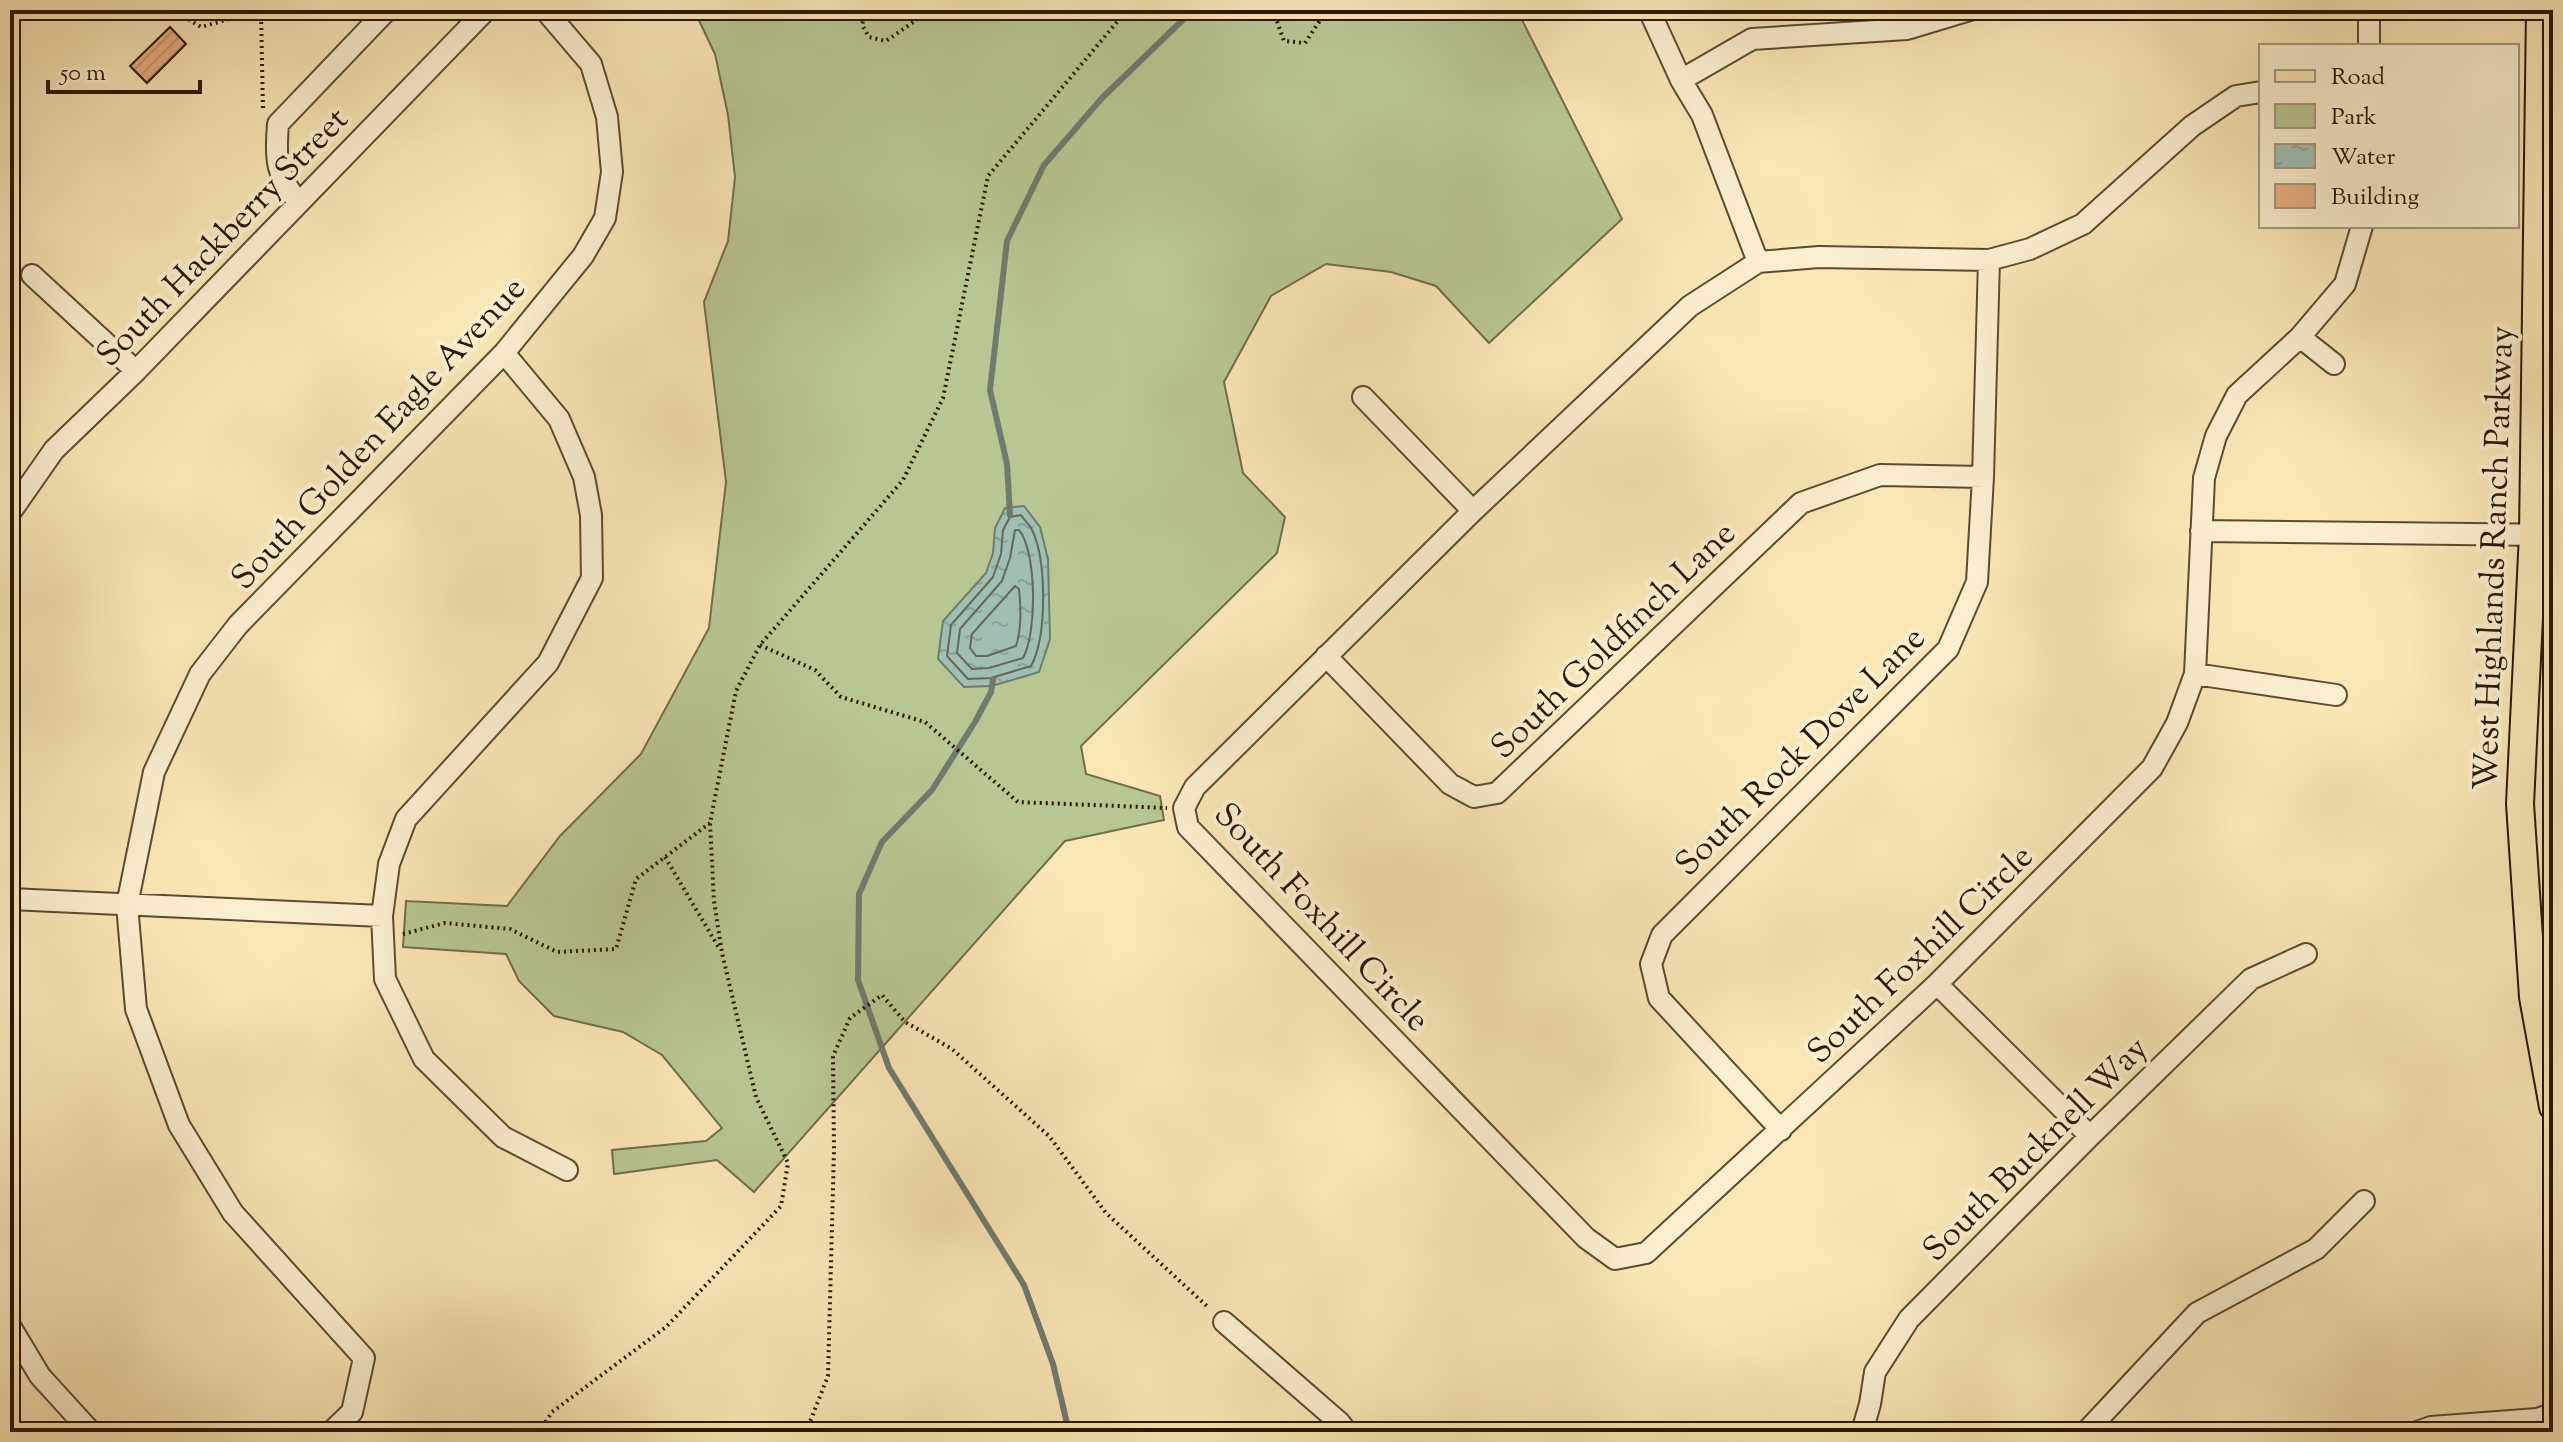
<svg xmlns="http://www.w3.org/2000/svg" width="2563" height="1442" viewBox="0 0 2563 1442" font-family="'Sorts Mill Goudy',serif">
<defs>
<pattern id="water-ripples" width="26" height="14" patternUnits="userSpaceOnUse" patternTransform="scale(2)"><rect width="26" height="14" fill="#9ebfb2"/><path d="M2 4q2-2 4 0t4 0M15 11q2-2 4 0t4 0" fill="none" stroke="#88a397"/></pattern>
<pattern id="building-hatch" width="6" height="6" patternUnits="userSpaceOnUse" patternTransform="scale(2)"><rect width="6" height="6" fill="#e9af86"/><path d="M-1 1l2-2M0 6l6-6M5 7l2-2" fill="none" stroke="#c89672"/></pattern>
</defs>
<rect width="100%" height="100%" fill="#fae6b7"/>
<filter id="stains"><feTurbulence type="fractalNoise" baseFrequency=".0025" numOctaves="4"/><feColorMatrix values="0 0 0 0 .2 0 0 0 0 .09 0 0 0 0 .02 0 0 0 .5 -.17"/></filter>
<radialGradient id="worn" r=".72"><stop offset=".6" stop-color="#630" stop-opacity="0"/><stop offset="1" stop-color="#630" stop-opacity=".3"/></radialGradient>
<path fill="#b8c693" stroke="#716e4a" stroke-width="2" d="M694,10H1517L1622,219L1489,343L1436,286L1391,272L1326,264L1271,296L1224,382L1243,473L1285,517L1277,553L1081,746L1086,774L1160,796L1164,820L1065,841L754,1192L717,1160L614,1174L612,1150L706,1141L722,1128L662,1055L623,1032L554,1016L519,981L506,954L403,947L406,901L507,906L560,836L641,754L709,628L726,482L704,302L728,241L735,177L728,115L715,54Z"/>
<path fill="url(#water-ripples)" stroke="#707b6c" stroke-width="2" d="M1024,506L1040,527L1048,559L1050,639L1039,672L992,686L964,687L938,659L943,621L986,573L993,553L995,528L1005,508Z"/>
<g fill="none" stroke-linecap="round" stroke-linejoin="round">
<path stroke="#646a5a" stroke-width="2" d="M1021,515C1024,520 1030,525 1032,530C1047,561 1047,637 1031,666L991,678L968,679L947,656L951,625L993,577L1001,554L1003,530L1010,517Z
M1015,530H1019C1037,552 1037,633 1023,658L989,668L972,669L957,653L960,629L1002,581L1010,558Z
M1015,586L1019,589C1021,608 1022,628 1016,646L987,656H976L970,648L972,634Z"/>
<path stroke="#707b6c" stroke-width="6" d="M1010,515L1007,464L990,390L1007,241L1044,165L1102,98L1193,10
M993,680L991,692L975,722L932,790L882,842L859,894L858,980L889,1068L1024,1285L1053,1364L1069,1432"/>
</g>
<path fill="url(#building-hatch)" stroke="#2a1602" stroke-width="2" d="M170,27L186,44L147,83L130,66Z"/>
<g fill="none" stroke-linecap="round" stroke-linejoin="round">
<g stroke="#5e4a2f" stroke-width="24">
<path id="minor" d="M1649,10L1681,80L1702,115L1758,262
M2369,46V10
M1681,80L1752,39L1907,29L1970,10
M2261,92L2236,96L2192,126L2083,224L2030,249L1989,260L1819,257L1758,262L1690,306L1473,511L1195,787L1184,808L1188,827L1586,1238L1615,1259L1646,1253L1937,984L2152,768L2177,723L2195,674L2204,478L2216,436L2237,395L2300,337L2345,284L2362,226
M299,203C276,175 275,160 278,124L387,10
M32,275L136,371
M2300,337L2334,364
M504,353L559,419L584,477L591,515L592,578L548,663L406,819L389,864L382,916L385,979L424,1059L503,1137L567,1170
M1363,397L1473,511
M10,513L54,450L136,371L486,10
M2201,531L2553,535
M1326,656L1450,784L1474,797L1497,793L1801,503L1880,475L1983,477
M2195,674L2336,695
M10,899L382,916
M1937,984L2090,1136
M1781,1130L1659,998L1651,964L1662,935L1948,649L1977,582L1983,477L1989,260
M1224,1322L1339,1422L1347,1432
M10,1326L40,1376L91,1432
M331,1432L352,1412L364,1358L233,1213L179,1125L136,1009L127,905L154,772L200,674L238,625L504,353L583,256L605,218L612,172L607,117L591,64L545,10
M1862,1432L1870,1404L1875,1372L1909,1319L2090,1136L2251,979L2306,954
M2086,1432L2197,1313L2316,1249L2364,1201
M2417,1432L2431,1427L2537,1419L2553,1414"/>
</g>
<g stroke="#2a1602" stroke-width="30">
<path id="major" d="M2540,10L2533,534L2520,804L2533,997L2553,1107"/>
</g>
<path stroke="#2a1602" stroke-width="4" stroke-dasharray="2 4" stroke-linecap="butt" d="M173,10L201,27L260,10
M261,10L263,112
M866,10L862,25L869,37L886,41L931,10
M1273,10L1284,41L1305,43L1327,10
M264,188V212
M760,645L815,670L841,697L925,722L1018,802L1167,808
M665,857L719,948
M403,934L445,923L510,929L557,952L616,949L636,879L710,823
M539,1432L552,1412L666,1327L781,1206L788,1163L756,1097L722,953L714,901L710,823L736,691L760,645L903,480L943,398L988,176L1127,10
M806,1432L828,1376L834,1150L833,1056L850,1018L882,995L905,1022L952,1049L1049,1136L1106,1213L1209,1308"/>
<use href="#minor" stroke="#fcefd0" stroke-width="20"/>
<use href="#major" stroke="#fae6b7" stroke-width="26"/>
</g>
<g text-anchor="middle" stroke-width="8" stroke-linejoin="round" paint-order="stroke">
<g font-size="34" fill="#2a1602" stroke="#fcefd0">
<text transform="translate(221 236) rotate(-46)" y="12">South Hackberry Street</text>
<text transform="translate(377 432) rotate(-47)" y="12">South Golden Eagle Avenue</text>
<text transform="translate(2492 558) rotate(-88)" y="12">West Highlands Ranch Parkway</text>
<text transform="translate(1612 639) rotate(-44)" y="12">South Goldfinch Lane</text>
<text transform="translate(1799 750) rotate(-45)" y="12">South Rock Dove Lane</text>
<text transform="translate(1323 916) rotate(47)" y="12">South Foxhill Circle</text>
<text transform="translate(1919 953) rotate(-44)" y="12">South Foxhill Circle</text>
<text transform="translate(2034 1148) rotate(-45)" y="12">South Bucknell Way</text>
</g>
</g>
<rect width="2563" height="1442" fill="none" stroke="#fae6b7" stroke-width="40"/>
<rect x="12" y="12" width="2539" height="1418" fill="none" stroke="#2a1602" stroke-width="4"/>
<rect x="20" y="20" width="2523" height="1402" fill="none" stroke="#2a1602" stroke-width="2"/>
<rect x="2259" y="44" width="260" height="184" fill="#fcefd0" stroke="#a8987e" stroke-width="2"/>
<rect x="2275" y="70" width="40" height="12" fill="#fae6b7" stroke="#a8987e" stroke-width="2"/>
<text x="2331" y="84" font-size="24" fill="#2a1602">Road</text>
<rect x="2275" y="104" width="40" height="24" fill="#b8c693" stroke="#a8987e" stroke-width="2"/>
<text x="2331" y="124" font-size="24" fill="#2a1602">Park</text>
<rect x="2275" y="144" width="40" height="24" fill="url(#water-ripples)" stroke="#a8987e" stroke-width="2"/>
<text x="2331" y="164" font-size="24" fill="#2a1602">Water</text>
<rect x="2275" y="184" width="40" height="24" fill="#e9af86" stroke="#a8987e" stroke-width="2"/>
<text x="2331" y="204" font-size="24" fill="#2a1602">Building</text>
<path d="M48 80v12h152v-12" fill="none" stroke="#2a1602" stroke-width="4"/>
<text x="60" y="80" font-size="24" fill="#2a1602" stroke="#fcefd0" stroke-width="6" paint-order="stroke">50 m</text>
<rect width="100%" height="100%" filter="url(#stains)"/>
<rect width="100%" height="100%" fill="url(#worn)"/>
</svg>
